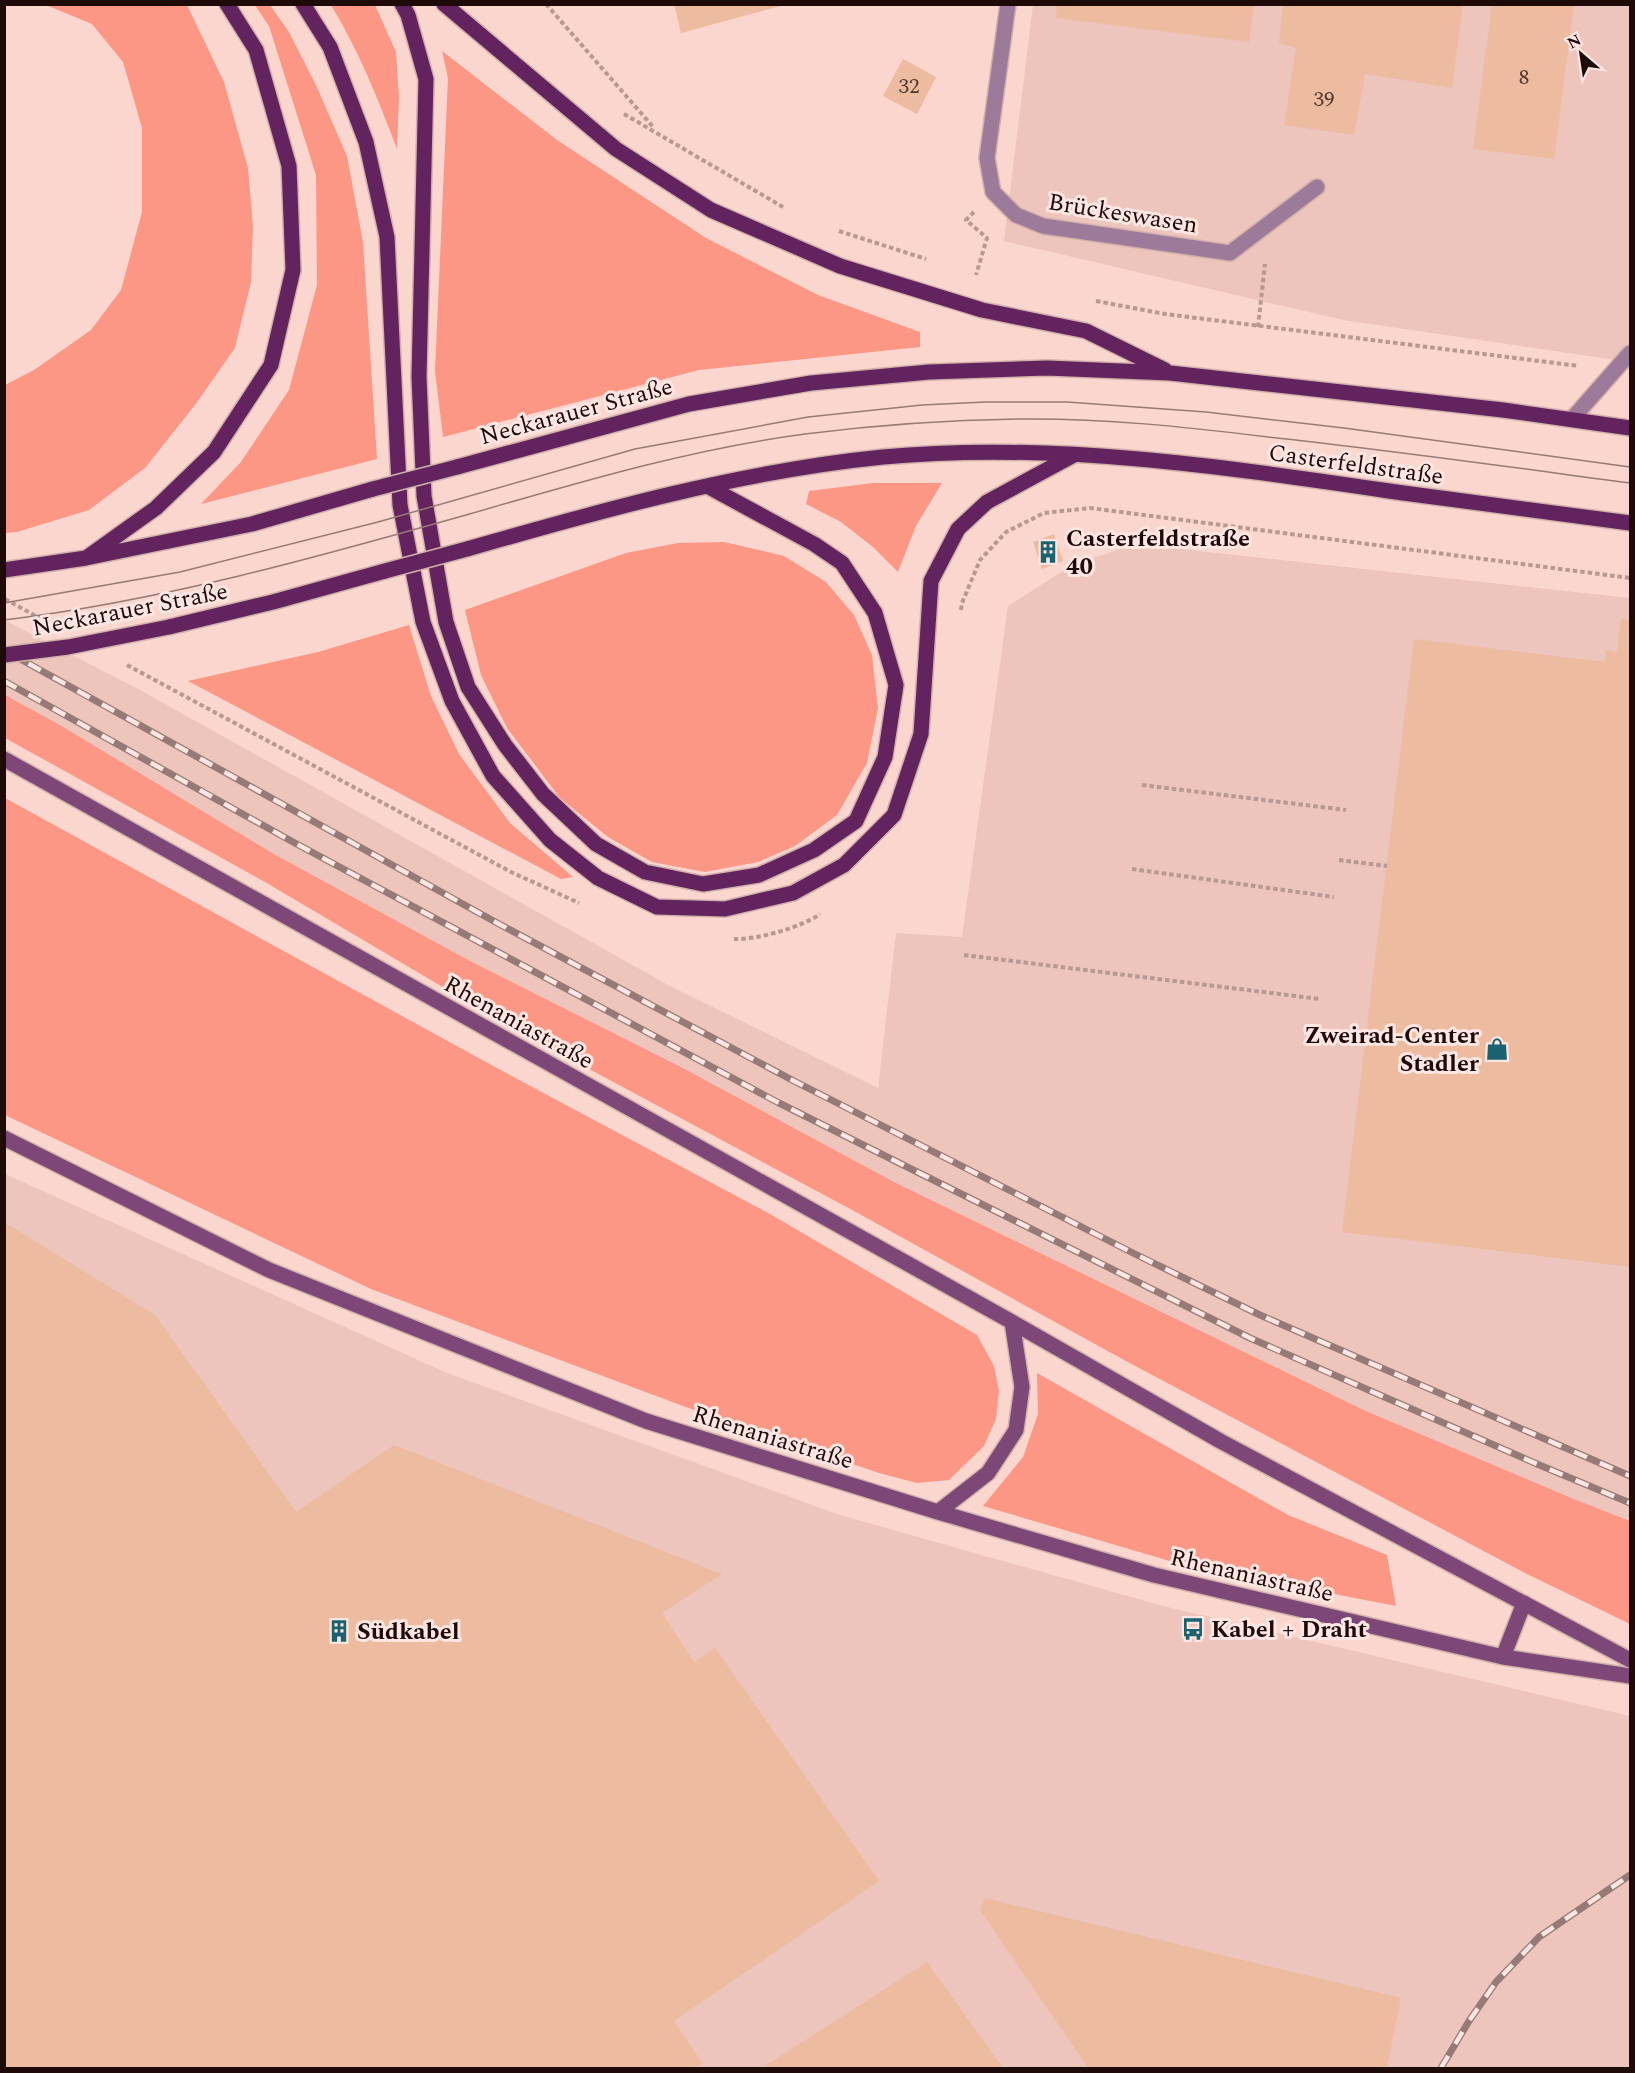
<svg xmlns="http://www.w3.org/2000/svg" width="1635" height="2073" viewBox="0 0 1635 2073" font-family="Spectral,serif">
<rect width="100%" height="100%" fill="#fad6cf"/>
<path fill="#edc5bd" d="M1033,5H1630V362L1343,320L1004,241Z
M1135,544L1630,598V1521L1574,1499L1366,1411L896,1183L683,1068L472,962L274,854L60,725L5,695L4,620L142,691L670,986L878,1088L896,933L962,937L1008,606L1072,565Z
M5,1174L447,1373L840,1515L1163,1606L1630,1716V2068H5Z"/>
<path fill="#fc9685" d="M46,5H187L224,82L248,168L253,226L251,282L235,348L195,405L145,468L89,510L17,532L5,533V385L34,370L91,330L121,290L142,212V128L123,62L92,24Z
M255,5H270L289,32L316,85L347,156L363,242L377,459L201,504L241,462L289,390L317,285L316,175L269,26Z
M331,5H375L396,52L399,97L397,149C378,99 359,51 331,5Z
M442,51L557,140L706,238L818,295L920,332V347L699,370L443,437L435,371L448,78Z
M873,483H942L916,526L898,572L873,547L841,522L806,504L809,491Z
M724,542L784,556L826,582L854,615L872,655L878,708L867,763L837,815L795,846L758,862L705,872L652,862L608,837L560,798L507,728L481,675L465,610L626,553L678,543Z
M409,625L431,696L459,754L510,823L573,877L561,879L188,681L318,652Z
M5,695L60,725L274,854L472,962L683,1068L896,1183L1366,1411L1574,1499L1630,1521V1624L1527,1574L1124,1360L854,1211L507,1025L265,882L5,738Z
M5,798L495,1067L770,1214L977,1335L994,1366L999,1391L996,1419L984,1446L949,1480L917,1483L879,1473L683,1406L371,1289L5,1115Z
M1037,1373L1288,1515L1387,1555L1396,1606L1180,1564L983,1506L1023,1457L1038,1414Z"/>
<path fill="#edbb9f" d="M674,4H784V5L681,33Z
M1057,4H1254L1249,42L1056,18Z
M1283,4H1463L1452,88L1365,74L1354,135L1284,125L1296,48L1279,43Z
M1492,4H1574L1554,159L1473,149Z
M903,59L936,77L917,114L883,96Z
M1054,534L1063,561L1042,569L1033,542Z
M1621,619L1630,620V1267L1342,1232L1414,639L1605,662L1606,650L1617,652Z
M4,1222L155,1315L296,1512L394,1445L722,1574L662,1613L694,1662L715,1648L879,1881L674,2021L703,2064L695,2068H4Z
M985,1898L1401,1998L1387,2068H1088L980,1910Z
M927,1962L1003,2068H762Z"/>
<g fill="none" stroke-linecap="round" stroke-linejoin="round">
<g stroke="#d2b1ab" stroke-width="18">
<path id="street" d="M1008,4L987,158L993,192L1016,215L1043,226L1230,253L1317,187
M1572,419L1630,353"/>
</g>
<g stroke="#d2b1ab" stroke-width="18">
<path id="secondary" d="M4,759L1012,1322L1222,1442L1630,1660
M4,1138L269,1270L646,1421L938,1512L1154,1575L1503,1657L1630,1676
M938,1512L988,1473L1016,1430L1022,1387L1012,1322
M1503,1657L1524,1603"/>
</g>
<g stroke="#d2b1ab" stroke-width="18">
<path id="primary" d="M303,4L330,47L366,142L387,237L400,505L423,622L452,701L493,776L550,840L598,878L657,907L725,909L793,893L844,865L894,815L921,734L931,581L958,529L987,502L1074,455
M402,4L408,15L426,79L419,377L424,496L446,622L468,687L505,745L543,794L596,844L645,872L703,884L759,875L814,850L856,821L885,757L896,685L875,613L842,563L814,544L707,486
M444,4L616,149L711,210L840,266L982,310L1086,331L1165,370
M457,467L689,404L811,383L929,372L1047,368L1170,373L1503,410L1630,428
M467,549C603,510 742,471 883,457C1054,441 1226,467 1396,492C1474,503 1552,513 1630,523
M86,558L156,508L214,452L271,365L293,270L289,166L256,50L227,4
M4,570L86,558L252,524L373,489
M169,627L273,602L385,571"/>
</g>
<path stroke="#b79892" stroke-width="4" stroke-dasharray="4.5 3" stroke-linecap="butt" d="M546,4L654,128
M624,114L783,207
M974,212L966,220L987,238L976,275
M839,231L926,259
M1096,301L1165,314L1579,366
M1258,327L1265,264
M5,599L43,620
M961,610L962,603L980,560L1006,532L1044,513L1090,508L1630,578
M127,665L511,872L579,903
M1142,785L1346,810
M1339,860L1387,866
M1132,869L1334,897
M734,939C757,940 802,927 820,914
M964,955L1320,999"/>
<use href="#street" stroke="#9e7a9a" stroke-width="15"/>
<use href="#secondary" stroke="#7d4877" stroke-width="15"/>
<use href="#primary" stroke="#63235f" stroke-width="15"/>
<path stroke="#977a75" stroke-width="1.5" d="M4,603L180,572L378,522L635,449L808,417L922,405L985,402H1067L1206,412L1344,428L1630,467
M4,620C161,601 314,558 466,515C577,483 690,449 805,434C876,425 948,420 1020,419C1103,418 1186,427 1268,437C1389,450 1510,467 1630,483"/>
<g stroke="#977a75" stroke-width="7">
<path id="rail" d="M4,650L499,924L792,1080L1135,1254L1260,1315L1630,1476
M4,681L293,842L779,1103L1250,1338L1537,1464L1630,1503
M1441,2068L1469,2021L1496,1982L1539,1937L1630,1875"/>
</g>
<use href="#rail" stroke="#ffe6e2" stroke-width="4.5" stroke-dasharray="14" stroke-linecap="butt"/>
<g stroke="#d2b1ab" stroke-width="18" stroke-linecap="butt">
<path id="primary-bridge" d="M373,489L457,467
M385,571L467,549
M4,655L68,647L169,627"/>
</g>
<use href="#primary-bridge" stroke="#63235f" stroke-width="15"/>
</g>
<defs>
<g id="building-bare" transform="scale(1.8)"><path d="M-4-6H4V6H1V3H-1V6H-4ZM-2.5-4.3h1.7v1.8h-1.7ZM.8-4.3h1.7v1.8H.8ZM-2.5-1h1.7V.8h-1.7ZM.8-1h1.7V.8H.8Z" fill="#18636f" stroke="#ffe6e2" stroke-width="2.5" paint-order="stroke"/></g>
<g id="shop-bare" transform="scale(1.8)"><path d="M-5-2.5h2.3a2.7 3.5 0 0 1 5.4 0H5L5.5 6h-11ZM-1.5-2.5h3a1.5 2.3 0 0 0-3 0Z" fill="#18636f" stroke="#ffe6e2" stroke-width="2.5" paint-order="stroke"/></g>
<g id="bus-bare" transform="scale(1.8)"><path d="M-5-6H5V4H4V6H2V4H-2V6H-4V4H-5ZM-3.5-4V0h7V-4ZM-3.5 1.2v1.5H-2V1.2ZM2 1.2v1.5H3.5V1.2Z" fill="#18636f" stroke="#ffe6e2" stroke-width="2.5" paint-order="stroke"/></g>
</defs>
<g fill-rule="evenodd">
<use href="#building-bare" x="1048" y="552"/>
<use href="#shop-bare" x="1497" y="1049"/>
<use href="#bus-bare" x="1193" y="1629"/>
<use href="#building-bare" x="339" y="1631"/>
</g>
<g text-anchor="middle" stroke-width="6" stroke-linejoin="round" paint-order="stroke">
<g font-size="21" fill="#52372e">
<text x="1524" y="84">8</text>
<text x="909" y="93">32</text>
<text x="1324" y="106">39</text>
</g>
<g font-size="24" fill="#1e0b08" stroke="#ffe6e2">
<text transform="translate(1123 213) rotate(9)" y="8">Brückeswasen</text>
<text transform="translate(576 411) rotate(-15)" y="8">Neckarauer Straße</text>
<text transform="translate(1356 464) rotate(8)" y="8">Casterfeldstraße</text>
<text transform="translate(130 609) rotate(-11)" y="8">Neckarauer Straße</text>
<text transform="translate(519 1022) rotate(29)" y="8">Rhenaniastraße</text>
<text transform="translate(773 1437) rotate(17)" y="8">Rhenaniastraße</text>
<text transform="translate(1252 1575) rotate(13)" y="8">Rhenaniastraße</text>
</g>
<g font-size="24" font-weight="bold" fill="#1e0b08" stroke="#ffe6e2" text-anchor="start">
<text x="1066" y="546">Casterfeldstraße<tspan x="1066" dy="28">40</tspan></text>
<text x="1479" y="1043" text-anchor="end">Zweirad-Center<tspan x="1479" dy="28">Stadler</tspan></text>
<text x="1211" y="1637">Kabel + Draht</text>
<text x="357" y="1639">Südkabel</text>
</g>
</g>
<rect width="1635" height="2073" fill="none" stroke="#1e0b08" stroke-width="12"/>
<g transform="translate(1581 54) rotate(331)" stroke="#ffe6e2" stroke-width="4.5" paint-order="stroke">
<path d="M0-4.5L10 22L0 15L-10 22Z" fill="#1e0b08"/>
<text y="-9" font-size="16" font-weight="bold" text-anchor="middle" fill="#1e0b08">N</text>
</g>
</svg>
